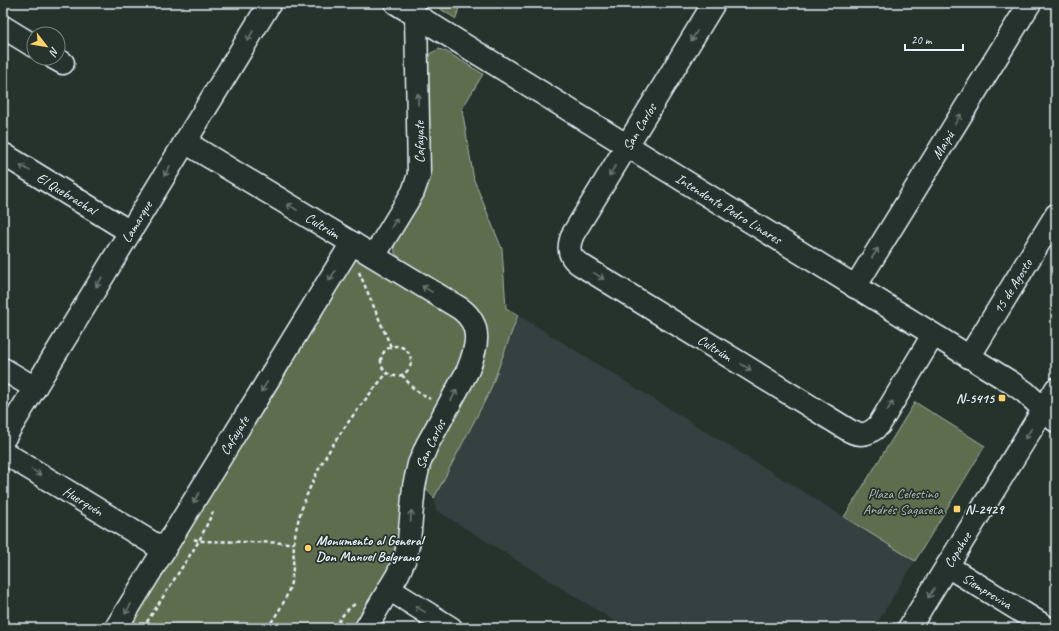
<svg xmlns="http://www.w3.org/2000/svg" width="1059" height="631" viewBox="0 0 1059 631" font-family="Caveat,sans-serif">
<rect width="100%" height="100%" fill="#26332d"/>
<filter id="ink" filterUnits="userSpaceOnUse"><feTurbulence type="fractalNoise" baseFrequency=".025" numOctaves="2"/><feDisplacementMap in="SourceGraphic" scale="8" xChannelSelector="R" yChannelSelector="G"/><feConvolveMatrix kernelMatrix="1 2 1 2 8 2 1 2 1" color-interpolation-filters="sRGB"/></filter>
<g filter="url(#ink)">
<path fill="#35403f" d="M518,315L915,561L874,628H626L436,510L434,498L490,391Z"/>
<path fill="#5e6d4f" stroke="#a3afa4" d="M431,3H460L456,19Z
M439,49L447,52L483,74L462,109L474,180L502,249L506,308L518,315L490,391L434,498L425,488V477L482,317L479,312L470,303L402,260L395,253L394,244L423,194L427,60L431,53Z
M358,259L461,319L467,339L401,549L357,628H127L351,263Z
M915,402L985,446L915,561L844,517Z"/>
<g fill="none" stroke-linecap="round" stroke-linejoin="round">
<g stroke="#e8f1f8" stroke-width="25">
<g id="street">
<path id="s1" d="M714,3L573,234C567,248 568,257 581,265L850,431C862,437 870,434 879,425L933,335"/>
<path d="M3,27L34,46"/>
<path d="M54,58L63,63"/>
<path id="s2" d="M185,142L461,309C483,326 477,347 468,370L427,445L419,464L414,486L409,541L405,558L398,574L366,628"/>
<path id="s3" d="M3,154L130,232"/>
<path d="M374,256L413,192L419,175L416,16"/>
<path id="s4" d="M855,287L1030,3"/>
<path id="s5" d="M969,357L1056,215"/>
<path d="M3,369L35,388"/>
<path id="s6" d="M3,440L270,3"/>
<path id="s7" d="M3,452L164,550"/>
<path id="s8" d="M947,566L1048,628"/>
<path d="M389,589L451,628"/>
<path id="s9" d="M116,628L352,243"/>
</g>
</g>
<g stroke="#e8f1f8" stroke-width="25">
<g id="secondary">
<path id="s10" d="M396,3L1012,383L1025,392L1056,421"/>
<path id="s11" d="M909,628L1056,389"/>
</g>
</g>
<path stroke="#e8f1f8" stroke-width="2.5" stroke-dasharray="4 3" stroke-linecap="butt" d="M359,272L391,347
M381 361a15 15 0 1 1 30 0a15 15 0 1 1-30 0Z
M402,375L414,389L430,399
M194,539L199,541L294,543
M143,628L199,541L213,512
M267,628C276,616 286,601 290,586C294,572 293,558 294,544C295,532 298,520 302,508C320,456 352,415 387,373
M334,628L345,612L356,603"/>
<use href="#street" stroke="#26332d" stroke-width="22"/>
<use href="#secondary" stroke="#26332d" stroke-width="22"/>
</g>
<defs><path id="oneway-shaft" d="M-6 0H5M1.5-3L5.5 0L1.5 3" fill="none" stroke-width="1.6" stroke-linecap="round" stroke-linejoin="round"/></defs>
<g stroke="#6a7674">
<use href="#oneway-shaft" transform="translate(250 36) rotate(121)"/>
<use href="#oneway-shaft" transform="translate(694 36) rotate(121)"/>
<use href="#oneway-shaft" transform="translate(418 99) rotate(-91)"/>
<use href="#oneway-shaft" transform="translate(958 119) rotate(-58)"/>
<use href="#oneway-shaft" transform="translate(25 168) rotate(-149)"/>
<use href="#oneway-shaft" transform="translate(167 171) rotate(121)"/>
<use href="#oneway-shaft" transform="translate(612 171) rotate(121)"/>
<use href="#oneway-shaft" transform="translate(292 207) rotate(-149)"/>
<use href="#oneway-shaft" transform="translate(394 223) rotate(-59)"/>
<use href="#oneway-shaft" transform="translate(875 253) rotate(-58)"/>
<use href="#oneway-shaft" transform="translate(332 276) rotate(122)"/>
<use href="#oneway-shaft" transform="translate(599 276) rotate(32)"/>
<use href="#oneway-shaft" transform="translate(99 282) rotate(121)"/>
<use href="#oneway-shaft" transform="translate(427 289) rotate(-149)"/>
<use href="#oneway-shaft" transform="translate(746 367) rotate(32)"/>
<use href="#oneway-shaft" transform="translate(264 387) rotate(122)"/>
<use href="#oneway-shaft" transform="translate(454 395) rotate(-62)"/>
<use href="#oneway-shaft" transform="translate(890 406) rotate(-59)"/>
<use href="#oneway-shaft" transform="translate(1028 434) rotate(122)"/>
<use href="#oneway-shaft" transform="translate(36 472) rotate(31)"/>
<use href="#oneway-shaft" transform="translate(196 498) rotate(122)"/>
<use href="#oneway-shaft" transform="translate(411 516) rotate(-86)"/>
<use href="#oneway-shaft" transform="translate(931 593) rotate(122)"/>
<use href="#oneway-shaft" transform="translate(128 609) rotate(121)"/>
<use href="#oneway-shaft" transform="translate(420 609) rotate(-148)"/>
</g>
</g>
<g fill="#ffd166" stroke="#26332d" stroke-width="1.5">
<rect x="998" y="394" width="8" height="8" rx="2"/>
<rect x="953" y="505" width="8" height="8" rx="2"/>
<circle cx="308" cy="548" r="4"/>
</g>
<g text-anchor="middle" stroke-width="3.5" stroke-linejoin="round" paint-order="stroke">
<g font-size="14" fill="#e8f1f8" stroke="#26332d">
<text transform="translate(639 127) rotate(-59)" y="5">San Carlos</text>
<text transform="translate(419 142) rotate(-91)" y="5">Cafayate</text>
<text dy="5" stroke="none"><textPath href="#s4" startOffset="167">Maipú</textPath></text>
<text dy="5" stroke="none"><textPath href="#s3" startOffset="75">El Quebrachal</textPath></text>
<text dy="5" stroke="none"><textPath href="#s10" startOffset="391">Intendente Pedro Linares</textPath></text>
<text dy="5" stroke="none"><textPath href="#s6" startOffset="256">Lamarque</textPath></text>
<text dy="5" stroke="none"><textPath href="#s2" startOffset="161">Cultrúm</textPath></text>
<text dy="5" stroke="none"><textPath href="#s5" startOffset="83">15 de Agosto</textPath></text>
<text dy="5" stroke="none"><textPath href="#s1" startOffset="464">Cultrúm</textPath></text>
<text dy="5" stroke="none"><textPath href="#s9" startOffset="226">Cafayate</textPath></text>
<text transform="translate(430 444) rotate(-65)" y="5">San Carlos</text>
<text dy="5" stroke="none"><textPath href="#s7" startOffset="94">Huerquén</textPath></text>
<text dy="5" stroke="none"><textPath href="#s11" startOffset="92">Copahue</textPath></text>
<text dy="5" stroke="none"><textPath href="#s8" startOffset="47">Siempreviva</textPath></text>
</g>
<g font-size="14" font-weight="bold" fill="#e8f1f8" stroke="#26332d" text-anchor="start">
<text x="994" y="403" text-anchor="end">N-5415</text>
<text x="965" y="514">N-2429</text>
<text x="316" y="545">Monumento al General<tspan x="316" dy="16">Don Manuel Belgrano</tspan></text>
</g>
<g font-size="14" fill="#b1bcb4" stroke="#26332d">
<text x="903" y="498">Plaza Celestino<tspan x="903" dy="16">Andrés Sagaseta</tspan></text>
</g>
</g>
<rect width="1059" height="631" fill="none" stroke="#26332d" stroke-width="16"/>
<rect x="8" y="8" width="1043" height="615" fill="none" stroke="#e8f1f8" stroke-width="1.5" filter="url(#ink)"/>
<g transform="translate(46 46) rotate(121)"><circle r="19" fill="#26332d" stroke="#747f7e"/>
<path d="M0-3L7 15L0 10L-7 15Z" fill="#ffd166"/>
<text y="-6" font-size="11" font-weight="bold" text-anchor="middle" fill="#e8f1f8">N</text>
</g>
<path d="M905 44v6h58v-6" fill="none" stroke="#e8f1f8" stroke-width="2"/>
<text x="911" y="44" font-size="12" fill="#e8f1f8" stroke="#26332d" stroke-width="3" paint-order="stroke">20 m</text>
</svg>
